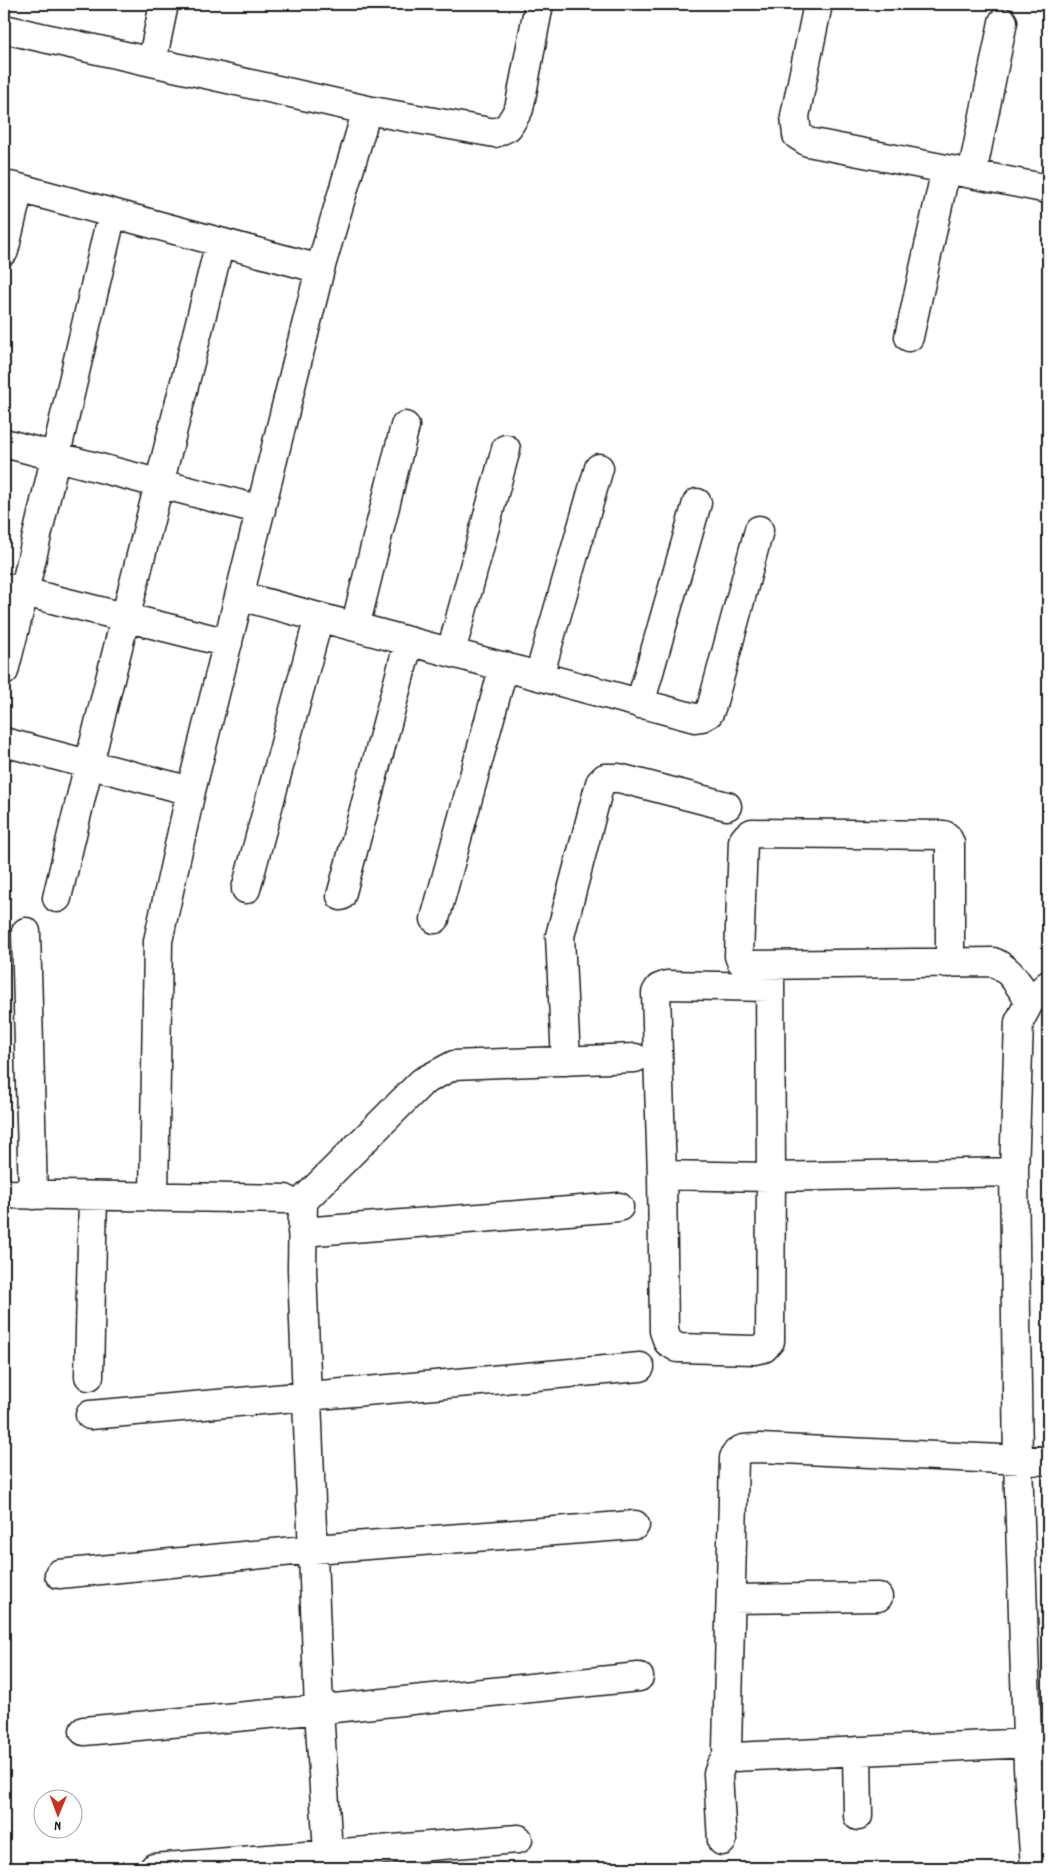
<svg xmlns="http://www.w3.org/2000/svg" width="1052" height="1872" viewBox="0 0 1052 1872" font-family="Dekko,sans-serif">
<rect width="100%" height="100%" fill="#fff"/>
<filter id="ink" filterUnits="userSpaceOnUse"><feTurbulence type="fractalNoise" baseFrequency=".02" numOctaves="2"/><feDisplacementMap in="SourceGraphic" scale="10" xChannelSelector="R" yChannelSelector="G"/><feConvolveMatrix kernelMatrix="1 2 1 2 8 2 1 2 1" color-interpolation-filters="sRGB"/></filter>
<g filter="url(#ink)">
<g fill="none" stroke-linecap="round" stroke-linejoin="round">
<g stroke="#1c1c1c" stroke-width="31">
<path id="minor" d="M164,4L152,62L367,110
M818,4L795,116L797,135L808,142L1048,189
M4,29L152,62
M972,174L1003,22
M4,185L19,188L320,269
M4,251L19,188
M909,337L946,169
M4,443L261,510
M4,587L228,643
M240,596L695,718L702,717L709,713L712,705L759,530
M355,627L405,426
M451,652L506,449
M4,671L24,592L112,213
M539,676L599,468
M640,704L697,503
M4,742L191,791
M246,889L319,617
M341,896L409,641
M57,898C108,678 166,461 220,242
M435,919L504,666
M26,932L33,1195
M950,963V843L947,837L944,835L752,833L747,836L743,841L739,956L741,961L747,965L993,962C1011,969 1019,986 1030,1001L1019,1022L1014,1172L1018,1461L1028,1768L1035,1868
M770,970L771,1177L1014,1172
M1030,1001L1048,985
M566,1061L560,936L600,783L605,778H619L727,806
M662,1175L664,1331L668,1342L678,1348L754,1350L764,1348L770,1341L771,1177L662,1175L656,993L659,988L667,985L770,987
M4,1194L285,1199
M154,1197L158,941L191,791L320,269L367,110L495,133L508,127L519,109L539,4
M302,1232L619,1207
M89,1376L93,1196
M90,1415L640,1367
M59,1574L314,1549L635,1525
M731,1599L878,1597
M84,1731L334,1708L639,1677
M1029,1743L734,1757L729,1754L727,1749L734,1458C738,1446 748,1449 760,1448L1048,1461
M857,1751L858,1816
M722,1841L718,1774L721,1765L729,1754
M154,1868L518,1839
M329,1868L319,1710L302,1269L303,1201L422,1082L454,1065L635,1058"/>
</g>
<use href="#minor" stroke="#fff" stroke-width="28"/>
</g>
</g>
<rect width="1052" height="1872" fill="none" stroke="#fff" stroke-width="20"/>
<rect x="10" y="10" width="1032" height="1852" fill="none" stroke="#1c1c1c" stroke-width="2" filter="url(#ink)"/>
<g transform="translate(58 1814) rotate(181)"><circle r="24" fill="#ffffff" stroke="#a4a4a4"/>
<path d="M0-4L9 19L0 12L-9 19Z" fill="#c8321e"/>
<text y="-8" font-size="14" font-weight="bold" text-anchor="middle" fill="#1c1c1c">N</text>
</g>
</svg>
